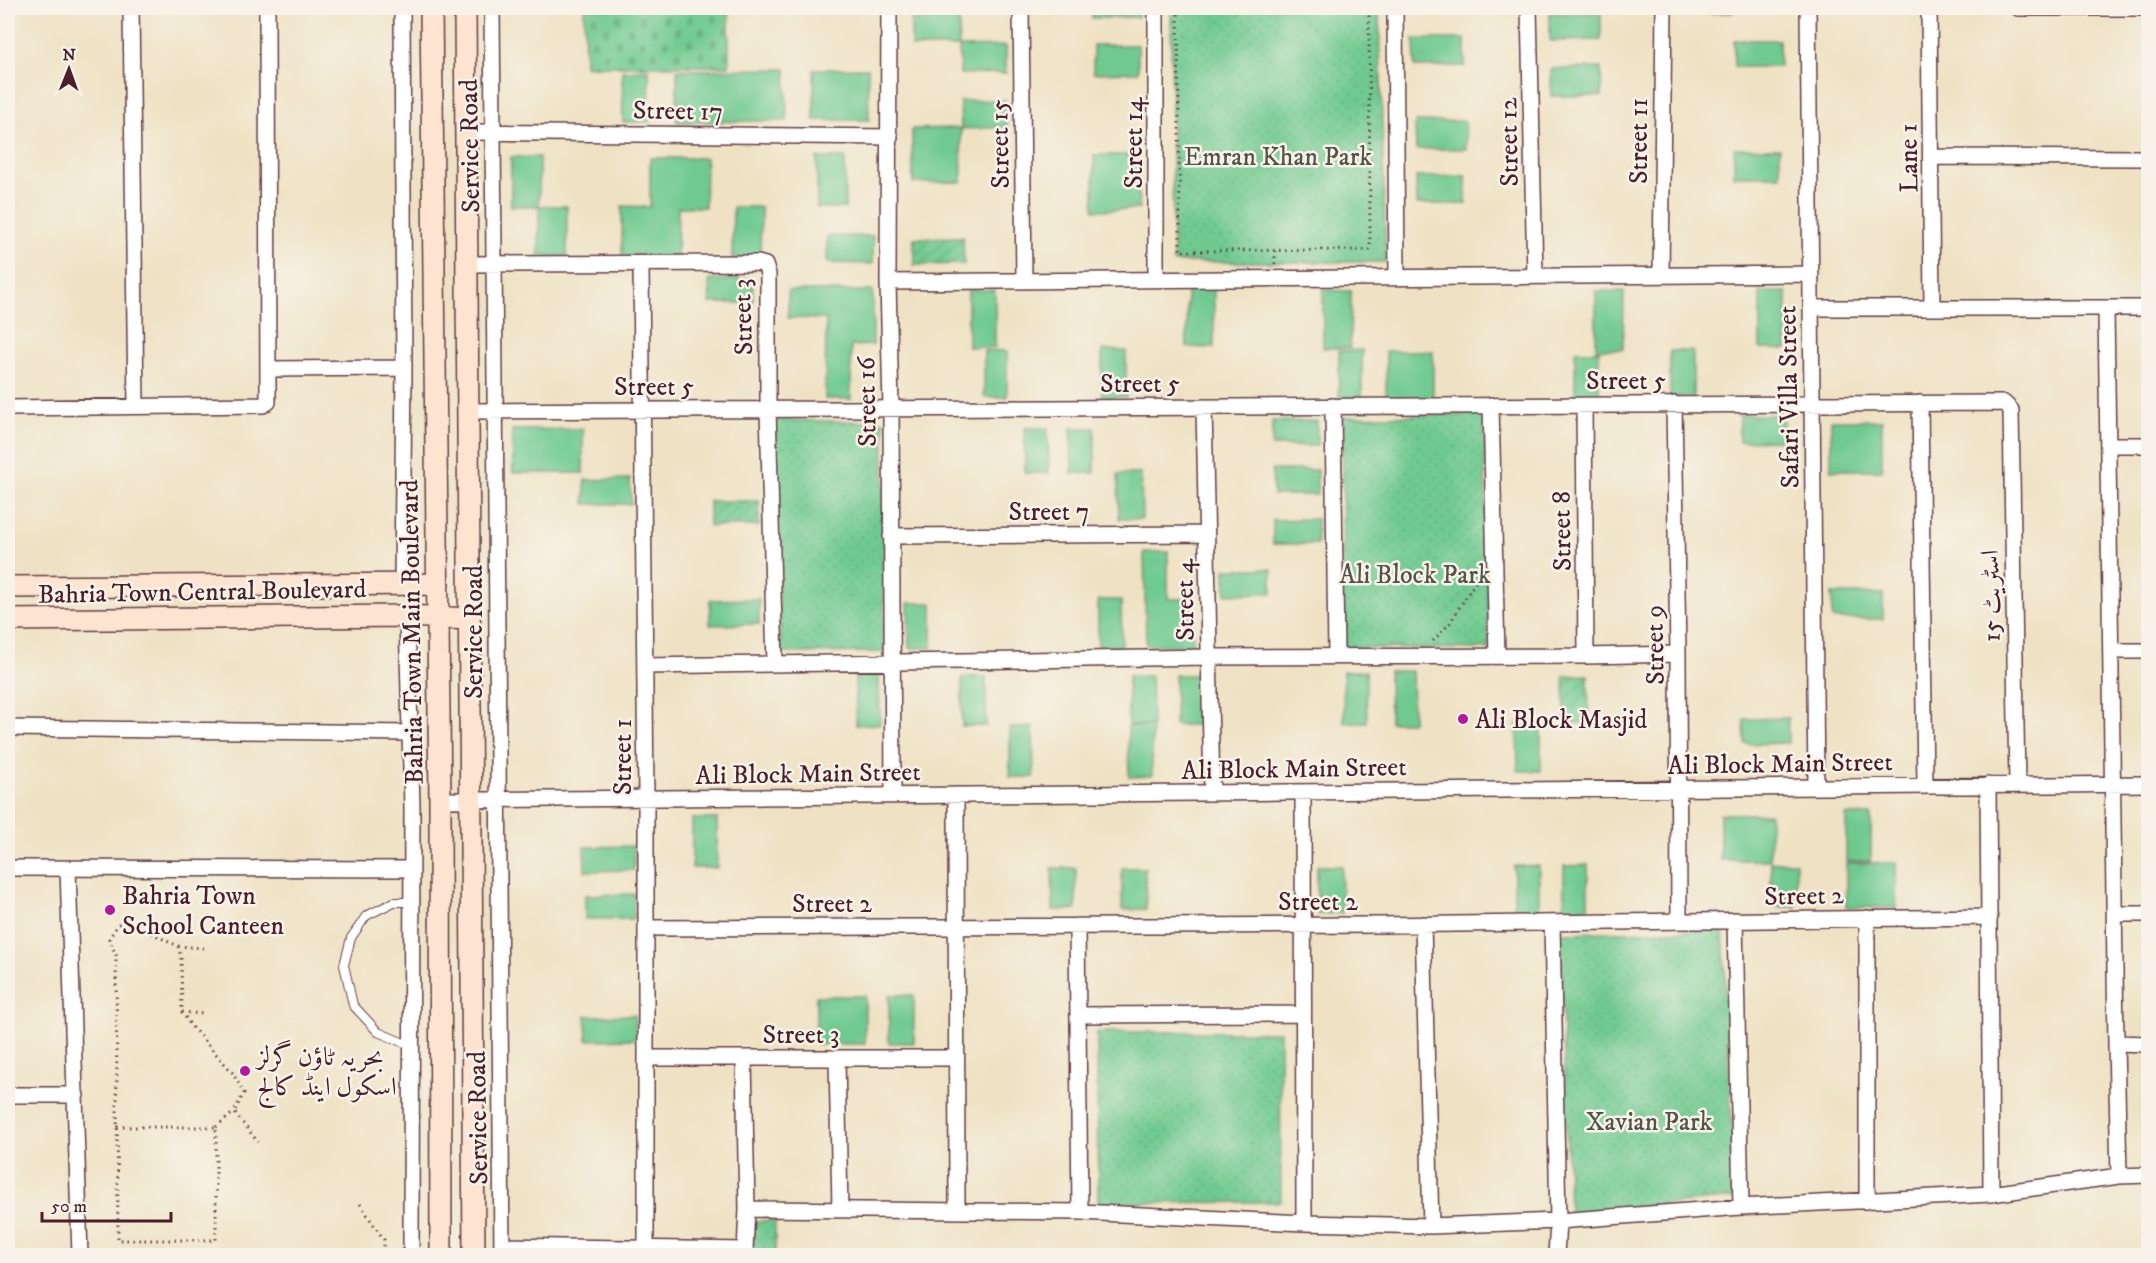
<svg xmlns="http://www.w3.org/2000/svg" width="2156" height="1263" viewBox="0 0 2156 1263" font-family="'IM FELL DW Pica',Amiri,serif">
<defs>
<pattern id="cemetery-stones" width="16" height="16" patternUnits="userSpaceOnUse" patternTransform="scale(1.5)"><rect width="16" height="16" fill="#70ca90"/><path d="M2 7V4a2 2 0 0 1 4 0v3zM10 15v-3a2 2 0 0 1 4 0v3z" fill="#62ad7c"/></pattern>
<pattern id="park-dots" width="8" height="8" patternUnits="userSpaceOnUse" patternTransform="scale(1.5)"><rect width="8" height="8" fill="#70ca90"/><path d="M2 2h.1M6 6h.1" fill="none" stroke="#62ad7c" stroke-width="1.8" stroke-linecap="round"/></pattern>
<pattern id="garden-furrows" width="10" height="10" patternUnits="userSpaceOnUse" patternTransform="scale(1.5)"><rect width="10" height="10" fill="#70ca90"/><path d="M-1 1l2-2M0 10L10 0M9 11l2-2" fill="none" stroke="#62ad7c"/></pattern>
</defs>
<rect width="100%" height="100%" fill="#f7f3e8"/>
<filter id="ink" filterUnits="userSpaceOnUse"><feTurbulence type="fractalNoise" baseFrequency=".0167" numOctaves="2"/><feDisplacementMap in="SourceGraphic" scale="12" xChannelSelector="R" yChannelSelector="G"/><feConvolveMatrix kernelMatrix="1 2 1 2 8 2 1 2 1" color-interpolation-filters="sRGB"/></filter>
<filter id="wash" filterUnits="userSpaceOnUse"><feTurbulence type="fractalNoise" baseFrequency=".008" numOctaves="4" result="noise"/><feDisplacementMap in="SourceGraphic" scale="24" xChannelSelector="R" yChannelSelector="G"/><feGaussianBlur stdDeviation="1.35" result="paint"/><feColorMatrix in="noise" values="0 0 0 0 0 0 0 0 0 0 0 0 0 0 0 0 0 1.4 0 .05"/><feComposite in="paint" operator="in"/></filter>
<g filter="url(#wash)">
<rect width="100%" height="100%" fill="#efe2c4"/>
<path fill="#70ca90" stroke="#5d745e" stroke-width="1.5" d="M1092,8H1138V17L1092,18Z
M1685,8H1733V13H1685Z
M1550,13H1601V40L1550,41Z
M959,19V47L1006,46V73L960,74L959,47H911V20Z
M1414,39H1465V66L1415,67Z
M1734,40H1779V67H1734Z
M1093,45H1138V72L1093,73Z
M868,68L869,120H814V69Z
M1601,68L1602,96H1551V69Z
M786,69L787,121L677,122V70Z
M649,70L650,122H623L622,71Z
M1006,100L1007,127L961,129L962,182L913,183L912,129L961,128L960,101Z
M1465,121L1466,149H1416L1415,122Z
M1734,148H1780V176H1734Z
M1094,155H1138L1139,209L1094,210Z
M511,157H539V206H567V256H539V206H511Z
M650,158H706L705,207H678L677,257L622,256V206L650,207Z
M817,158H845V208H817Z
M1466,176V204H1417L1416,177Z
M733,207H761L760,258H732Z
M827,236H873V264L827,263Z
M753,279V303H710L709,280Z
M968,290H995V347H968Z
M1187,290H1214V348L1187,347Z
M1323,290L1351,291L1350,348H1323Z
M788,291H873V345L851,346V399H825L826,319L788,318Z
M1596,291H1624L1623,349H1596Z
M1760,292H1787V349H1760Z
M984,350L1007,351V397H984Z
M1102,350L1126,351V397H1102Z
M1362,350V397H1339V351Z
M1386,351H1433V397H1386Z
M1575,351H1599V397H1575Z
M1670,351H1693V397H1670Z
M1739,415H1783V440L1739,441Z
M1882,420V470H1831V420Z
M1272,421H1317V446H1272Z
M1025,428H1048L1049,473H1025Z
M1071,428H1095V473H1072Z
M583,429V473H513L512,430Z
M1272,470H1317V495H1273Z
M1118,474H1141L1142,519H1119Z
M630,479L631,504H585V480Z
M1317,519V544H1273V520Z
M1144,552H1168V599H1192L1193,645H1146Z
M1225,569H1272V593L1226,594Z
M1832,594H1883V619H1832Z
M759,599V624L710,625V600Z
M1098,600H1121L1122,646H1098Z
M908,603H932V648H909Z
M1343,671H1366L1367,722H1344Z
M1389,671H1412L1413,722H1390Z
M855,675H879L880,724L856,725Z
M1175,675H1199V725H1175Z
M1128,676H1151L1152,725H1128Z
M962,677H986V726H962Z
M1788,718V743L1745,744L1744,719Z
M1517,724H1541V771H1518Z
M1128,726H1152V776L1129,777Z
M1033,727L1034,777H1010V728Z
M1720,814H1770V860H1720Z
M1846,815H1871V861H1846Z
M692,819H717V868H692Z
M634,846V870L585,871L584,847Z
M1771,862H1796V907H1771Z
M1846,863H1896V908L1846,907Z
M1588,865V913H1564V866Z
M1317,866H1342V913L1317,914Z
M1514,866H1539V913H1514Z
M1052,868H1076V910H1053Z
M1122,868H1145L1146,909L1122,910Z
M634,894V919H585V895Z
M889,995H914V1043H889Z
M816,996H865V1044H816Z
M635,1015L636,1039L587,1040L586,1016Z"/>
<path fill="url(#cemetery-stones)" stroke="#5d745e" stroke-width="1.5" d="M584,8H729V66H585Z"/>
<path fill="url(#park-dots)" stroke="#5d745e" stroke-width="1.5" d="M1171,8H1379L1386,262H1173Z
M1484,414L1489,649L1342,648L1343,417Z
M775,420L884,422V652L780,653Z
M1723,930L1735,1198L1569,1213L1560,933Z
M1097,1032H1280L1281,1202L1098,1203Z
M753,1221H775V1255L752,1256Z"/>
<path fill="url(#garden-furrows)" stroke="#5d745e" stroke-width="1.5" d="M963,237L964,264L914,265V238Z
M709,501H759V526H709Z
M1588,675L1589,723H1565L1564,676Z"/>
</g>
<g filter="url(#ink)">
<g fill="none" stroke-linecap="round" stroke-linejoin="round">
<g stroke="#633c42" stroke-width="10">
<path id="lane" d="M411,1046L378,1032L353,1005L344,965L351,938L366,916L394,902H412"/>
</g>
<g stroke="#633c42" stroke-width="18">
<path id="street" d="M131,8L136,406
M402,8L404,368L402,585
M492,8L502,1256
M889,8L888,282L891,408L893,796
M1021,8L1024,280
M1156,8V279
M1395,8L1397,277
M1529,8L1535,276
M1808,8L1816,787
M1929,8L1932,308
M2018,8H2148
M466,132L890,137
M1932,157L2148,158
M467,264L758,263L765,265L768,274V409L775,664
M641,265L646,798V1249
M1661,275L1664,8
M888,282L1811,274
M1811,308H2148
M2106,308L2116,1043L2119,1176
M269,369L404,368
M1920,403L1925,786
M1674,404L1678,654L1679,921
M1491,405L1497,656
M1584,405L1586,656
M1333,406L1336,656
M1204,407L1212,793
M8,408L263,405L268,402L267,8
M468,411L2004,403L2011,410L2017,785
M2109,445H2148
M891,536L1206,534
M407,616L412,807L411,1256
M2112,651H2148
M645,666L1209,657L1586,656L1678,654
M8,728L411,733
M1988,785L1991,1194
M1303,792L1304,1223
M956,795L957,1211
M440,800L2148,784
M8,868L412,869
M68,868L80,1256
M2115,914H2148
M1867,918V1201
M1735,920L1741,1207
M1552,923L1558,1221L1556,1256
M1423,924L1431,1226
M1077,926L1080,1212
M646,928L1379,925L1990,917
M1078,1015L1303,1014
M2116,1043L2148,1044
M646,1058H956
M837,1058L840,1210
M8,1095H76
M747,1209L1080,1212L1304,1223L1431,1226L1558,1221L1741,1207L1991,1194L2119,1176L2148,1175
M502,1246L745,1250L747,1209L744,1058"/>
</g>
<g stroke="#633c42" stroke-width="24">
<path id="secondary" d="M431,8L440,800L441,1256
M465,8L474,1256
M8,587L438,584
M8,620L407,616L469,619"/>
</g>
<path stroke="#633c42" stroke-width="3" stroke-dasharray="1.5 4.5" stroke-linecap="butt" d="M1178,8L1180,251L1370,250L1369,8
M1275,264V251
M1433,641L1450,623L1474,584L1479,580
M178,946L203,948
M182,1012L203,1014
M117,1127H216V1240H118L116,955L109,939L118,924L128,922L178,946L181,957L182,1012L191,1026L232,1072L244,1093L234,1112L258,1142
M216,1127L234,1112
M360,1204L384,1240V1256"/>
<use href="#lane" stroke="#fff" stroke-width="8"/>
<use href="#street" stroke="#fff" stroke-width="15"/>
<use href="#secondary" stroke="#fde4d1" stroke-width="21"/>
</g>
</g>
<g fill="#b5179e" stroke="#f7f3e8" stroke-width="2">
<circle cx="1463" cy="719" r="6"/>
<circle cx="110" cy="910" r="6"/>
<circle cx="245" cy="1071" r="6"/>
</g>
<g text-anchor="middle" stroke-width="5" stroke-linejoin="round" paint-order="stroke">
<g font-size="26" fill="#4a1f2b" stroke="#f7f3e8">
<text transform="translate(678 110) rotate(1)" y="9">Street 17</text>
<text transform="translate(1638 141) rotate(-90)" y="9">Street 11</text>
<text transform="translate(1508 142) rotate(-91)" y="9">Street 12</text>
<text transform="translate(1133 143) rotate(-90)" y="9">Street 14</text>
<text transform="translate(999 144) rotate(-91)" y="9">Street 15</text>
<text transform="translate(469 146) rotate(-91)" y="9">Service Road</text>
<text transform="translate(1908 158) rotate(-91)" y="9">Lane 1</text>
<text transform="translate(742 317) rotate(-92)" y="9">Street 3</text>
<text x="1626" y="389">Street 5</text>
<text x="1140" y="392">Street 5</text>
<text x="654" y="395">Street 5</text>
<text transform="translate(1788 397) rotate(-91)" y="9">Safari Villa Street</text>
<text transform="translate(866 402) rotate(-91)" y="9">Street 16</text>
<text x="1049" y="520">Street 7</text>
<text transform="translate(1561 531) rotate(-91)" y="9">Street 8</text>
<text transform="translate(202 591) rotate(-1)" y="9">Bahria Town Central Boulevard</text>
<text transform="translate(1990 596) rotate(-91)" y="9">اسٹریٹ 15</text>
<text transform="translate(1184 600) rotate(-91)" y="9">Street 4</text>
<text transform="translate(411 632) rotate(-91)" y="9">Bahria Town Main Boulevard</text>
<text transform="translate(473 632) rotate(-90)" y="9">Service Road</text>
<text transform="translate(1654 645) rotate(-91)" y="9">Street 9</text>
<text transform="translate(622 757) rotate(-90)" y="9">Street 1</text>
<text transform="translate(1780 763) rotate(-1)" y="9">Ali Block Main Street</text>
<text transform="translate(1294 768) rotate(-1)" y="9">Ali Block Main Street</text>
<text transform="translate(808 773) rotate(-1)" y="9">Ali Block Main Street</text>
<text transform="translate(1804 895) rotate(-1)" y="9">Street 2</text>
<text x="1318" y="910">Street 2</text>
<text x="832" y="912">Street 2</text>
<text x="801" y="1043">Street 3</text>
<text transform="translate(477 1118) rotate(-91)" y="9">Service Road</text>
</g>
<g font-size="26" fill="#555249" stroke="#f7f3e8">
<text x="1278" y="165">Emran Khan Park</text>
<text x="1415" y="583">Ali Block Park</text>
<text x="1649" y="1130">Xavian Park</text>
</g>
<g font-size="26" fill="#4a1f2b" stroke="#f7f3e8" text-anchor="start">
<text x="1475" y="728">Ali Block Masjid</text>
<text x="122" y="904">Bahria Town<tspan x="122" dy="30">School Canteen</tspan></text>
<text x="257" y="1065">بحریہ ٹاؤن گرلز<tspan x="257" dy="30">اسکول اینڈ کالج</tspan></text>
</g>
</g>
<rect width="2156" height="1263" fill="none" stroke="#f7f3e8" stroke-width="30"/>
<g transform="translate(69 69) rotate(1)" stroke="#f7f3e8" stroke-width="4.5" paint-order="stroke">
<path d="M0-4.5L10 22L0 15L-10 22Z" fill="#4a1f2b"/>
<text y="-9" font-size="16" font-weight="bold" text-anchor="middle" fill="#4a1f2b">N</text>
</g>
<path d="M42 1212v9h129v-9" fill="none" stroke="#4a1f2b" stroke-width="3"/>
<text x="51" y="1212" font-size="18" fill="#4a1f2b" stroke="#f7f3e8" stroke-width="4.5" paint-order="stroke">50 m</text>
</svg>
